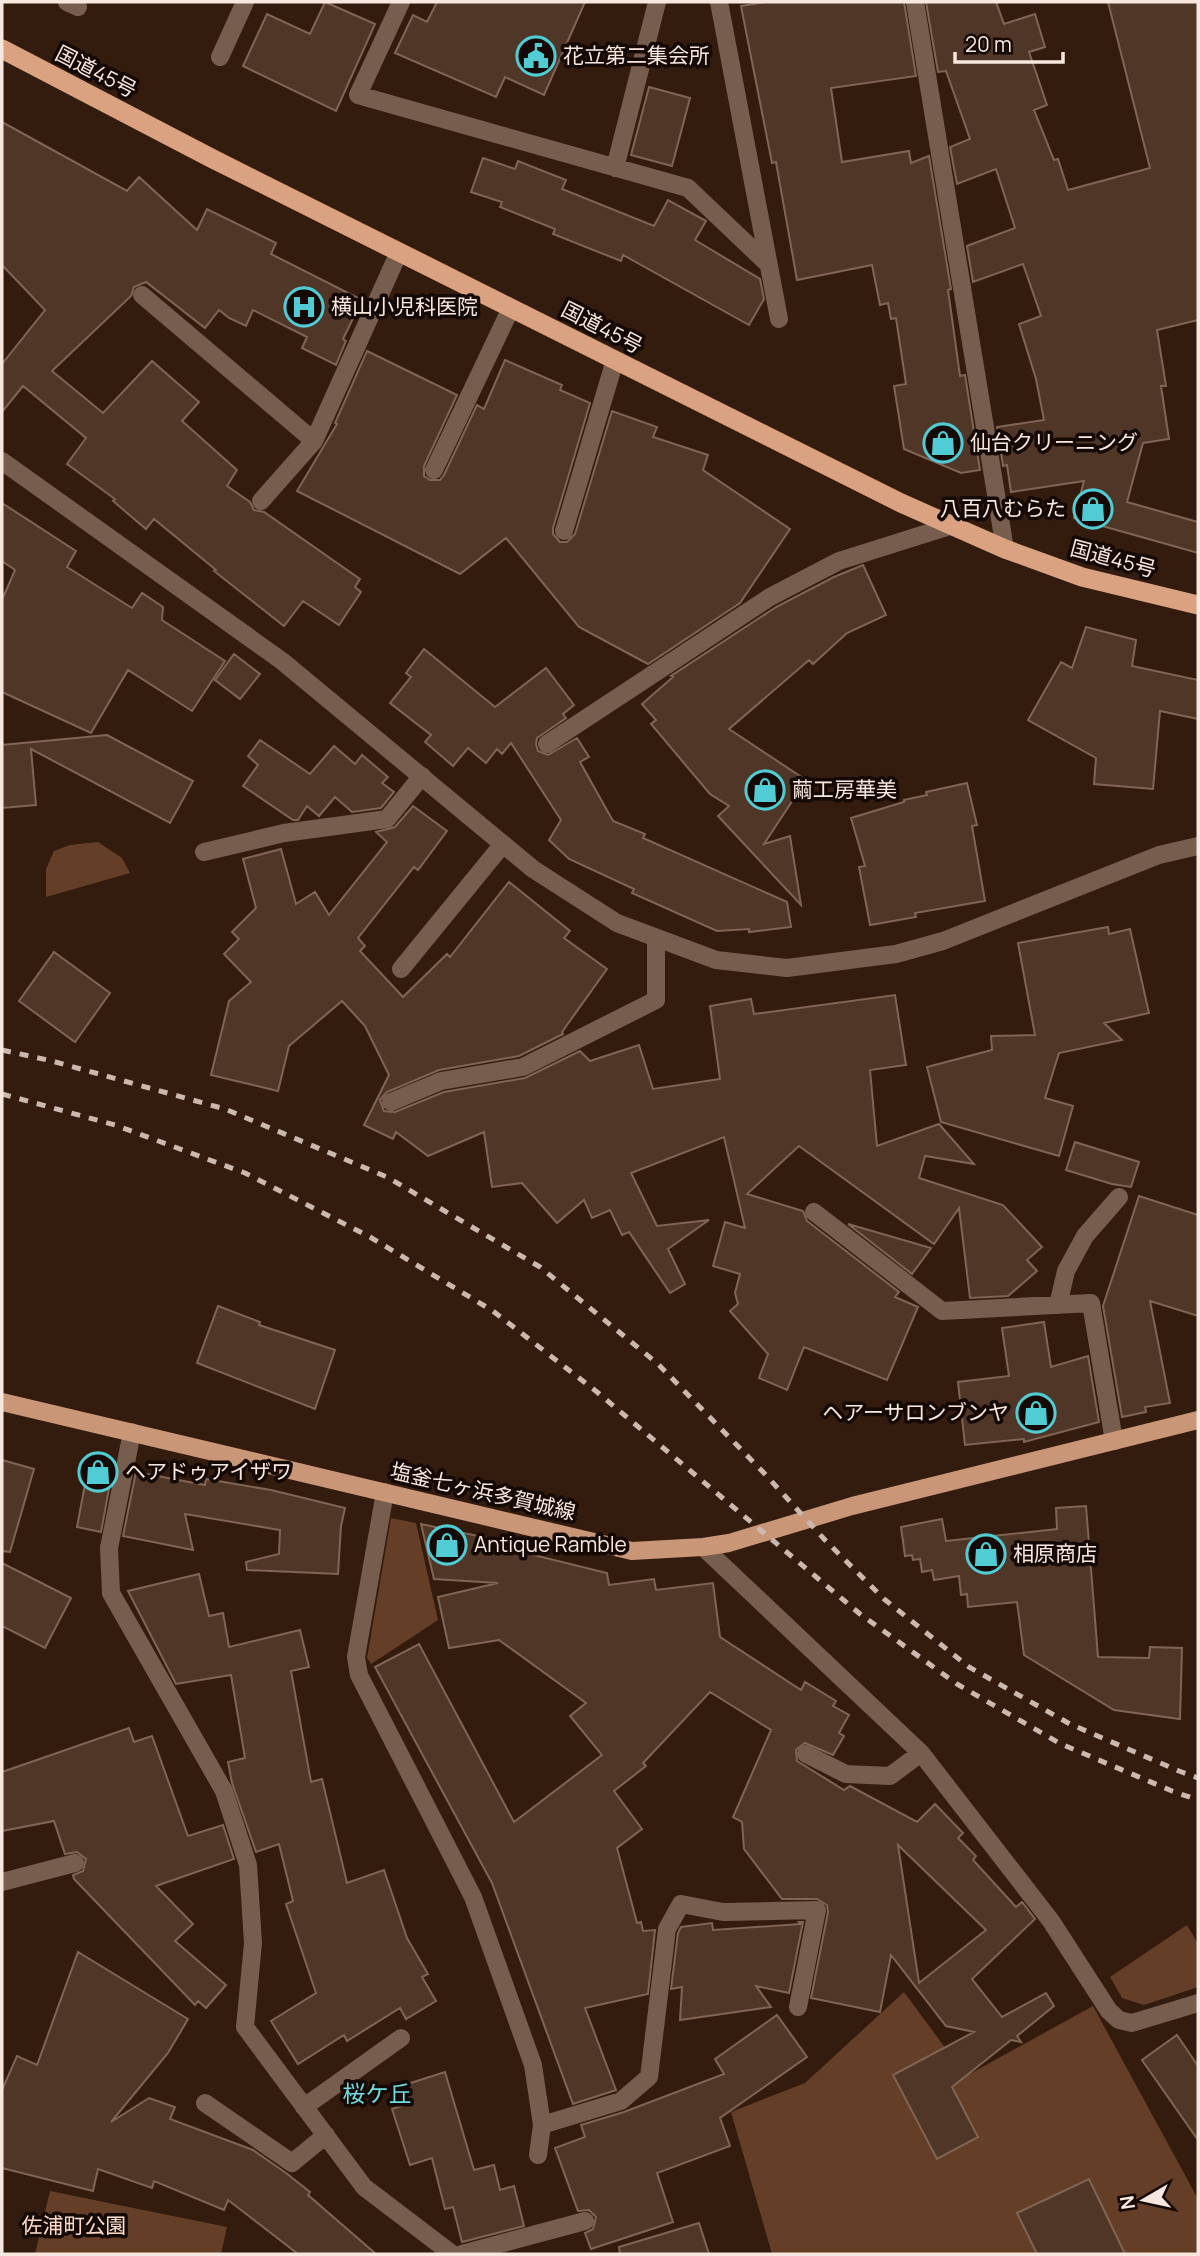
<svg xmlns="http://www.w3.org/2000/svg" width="1200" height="2256" viewBox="0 0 1200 2256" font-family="Manrope,'Noto Sans JP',sans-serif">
<rect width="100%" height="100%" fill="#331c0e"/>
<path fill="#643e27" d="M98,842L122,858L130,873L46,897V869L54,851L70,845Z
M391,1518L416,1523L438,1620L371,1664L367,1658Z
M1187,1925L1198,1944V1987L1144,2005L1122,1998L1110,1977Z
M904,1992L966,2076L1093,2006L1198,2199V2254H772L731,2112L805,2083Z
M50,2191L227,2227L221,2254H35Z"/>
<path fill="#4f3627" stroke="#806454" stroke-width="2" fill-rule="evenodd" d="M325,2L375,24L336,111L243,66L267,14L310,34Z
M437,2H585L544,95L505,77L496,97L395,53L413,15L427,22Z
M765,2H904L916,76L831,88L842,162L909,151L911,163L929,156L951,289L948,290L960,376L965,375L980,470L961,473L904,449L894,386L906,384L896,318L891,319L888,303L880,305L872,265L797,280L776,162L772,163L741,6Z
M926,2H996L1004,24L1035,14L1045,47L1029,52L1047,105L1034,110L1054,160L1058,159L1068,190L1150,168L1108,2H1198V320L1157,330L1166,386H1161L1169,439L1143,443L1127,502L1198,522V553L1074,518L1084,481L1011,492L1007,465L1003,466L997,427L1044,420L1036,379L1019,324L1041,316L1023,264L973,282L967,246L1015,228L996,169L957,184L950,147L970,139L946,71L938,72Z
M649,87L690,98L672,166L631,155Z
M2,122L127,191L139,177L197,230L207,209L276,243L271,254L362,300L343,339L346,341L336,365L302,348L307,337L253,310L246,326L229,318L219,310L205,328L146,282L134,287L131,296L52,371L103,413L152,361L199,402L182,421L237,470L227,486L250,502L254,510L264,512L360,579L355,587L361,592L339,625L303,601L284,626L214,571L216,570L154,519L146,529L113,501L115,499L67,464L86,438L23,386L2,412V364L45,310L2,265Z
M483,158L515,169L518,161L566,180L562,189L654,226L668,200L706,221L695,240L760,279L764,299L749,325L623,255L621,261L553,234L555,229L500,207L502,202L471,192Z
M367,351L457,395L424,466V476L430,480H440L444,475L477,405L484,409L505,360L562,385L560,390L590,403L553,528V534L560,542H567L575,534L612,411L657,427L653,437L708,455L703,470L790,529L740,603L648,664L579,627L506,538L460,574L297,491L337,424L335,423Z
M2,503L76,551L67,567L132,608L142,593L163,607L162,620L225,661L192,711L128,670L91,733L2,692V600L15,570L2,561Z
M863,565L886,615L847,633L813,664L809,660L729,729L806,780L764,844L790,836L801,905L718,816L729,806L710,794L651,724L656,720L642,704L673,677L671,676L776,607L834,577Z
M1086,627L1136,640L1132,666L1198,680V719L1160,711L1153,789L1094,784L1096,758L1028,720L1061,662L1072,668Z
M424,649L495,707L546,668L574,705L563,714L566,718L537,738L536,744L538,751L548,755L577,738L589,757L580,762L613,821L645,834L643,838L787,902L791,927L749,932V929L717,931L632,893L634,889L569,859L549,840L561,820L511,743L502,754L497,749L486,763L468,748L453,766L425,742L431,735L390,703L411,677L406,673Z
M234,654L260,674L240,699L215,680Z
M107,735L193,781L170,823L31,749L36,805L2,808V745Z
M260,740L310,774L334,746L355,764L362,755L388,777L382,783L394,792L381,808L352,812L335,797L319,816L307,806L298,820H293L243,786L258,765L248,756Z
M967,783L977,825L972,826L985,901L915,913L916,917L870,925L859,867L865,866L851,818L904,802V800L927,795L926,792Z
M413,806L447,831L418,870L414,867L358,938L365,946L360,951L403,997L447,954L450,957L509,882L570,931L564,938L607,969L562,1032L563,1034L519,1056L439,1070L387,1092L380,1100L384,1111L395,1112L444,1092L525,1078L580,1051L590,1061L639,1045L653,1089L720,1079L710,1006L751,999L754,1014L895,995L906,1065L870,1070L877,1146L939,1124L974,1164L925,1156L919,1178L1003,1205L1042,1247L1027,1260L1037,1271L1008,1296L970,1298L959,1208L934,1244L799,1146L747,1194L803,1211L807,1221L899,1292L895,1297L918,1307L887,1380L804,1347L787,1390L759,1378L768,1354L730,1311L738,1304L735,1293L740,1274L713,1266L725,1222L745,1228L724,1137L631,1173L657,1226L709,1220L668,1249L685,1284L670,1293L629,1232L622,1235L610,1210L592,1218L584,1200L557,1223L522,1183L492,1187L484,1132L428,1156L396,1132L393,1139L364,1125L389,1075L365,1026L342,1001L289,1046L278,1091L211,1075L229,1001L251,982L224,954L239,939L232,932L256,908L243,859L281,849L296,904L315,892L329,915L387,842L376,832L395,827Z
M1108,927L1109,934L1130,929L1149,1013L1104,1023L1122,1040L1059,1053L1045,1098L1073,1106L1059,1156L941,1122L927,1067L992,1050L991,1036L1035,1035L1018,943Z
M54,952L110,993L75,1042L19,1001Z
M1075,1142L1139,1162L1131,1187L1112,1184L1066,1170Z
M1139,1196L1198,1215V1316L1150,1301L1170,1403L1145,1407L1146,1412L1122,1417L1103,1306Z
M848,1224L931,1248L912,1274Z
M218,1306L260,1322L259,1325L335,1350L315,1409L197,1363Z
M1044,1322L1051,1367L1088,1356L1099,1422L1024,1442V1439L965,1445L958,1382L1009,1376L1002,1328Z
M2,1460L34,1469L10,1552L2,1551Z
M89,1463L113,1467L101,1532L77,1527Z
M136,1472L205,1485L206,1479L271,1490L345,1508L341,1526L338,1574L247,1570L246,1562L279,1554L280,1530L185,1514L193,1550L123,1536Z
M1086,1506L1098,1657L1149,1658L1150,1647L1182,1648L1180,1719L1114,1710L1024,1655L1017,1602L968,1607L967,1594L961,1595L959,1576L934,1580L932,1570L922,1572L920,1559L913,1560L912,1555L905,1556L901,1527L942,1519L946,1541L1057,1529L1056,1508Z
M421,1524L516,1544L517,1551L607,1573L609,1585L654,1579L656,1590L713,1583L720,1637L801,1690L805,1682L836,1701L833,1706L849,1715L839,1733L844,1736L833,1755L805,1743L796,1750L797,1761L844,1790L850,1786L917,1822L935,1804L963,1833L958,1838L976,1856L973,1860L1016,1907L1022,1902L1035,1919L972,1979L1002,2017L1046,1993L1054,2006L1017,2036L1021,2042L1011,2040L952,2087L978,2137L937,2159L893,2075L974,2032L946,2026L891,1955L880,2012L811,1998L828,1912L827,1905L817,1899H782L744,1849L742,1822L733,1817L771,1730L710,1692L643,1763L646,1766L614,1791L642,1829L617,1848L637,1923L641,1922L643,1931L655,1930L648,1994L585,2008L616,2090L573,2104L492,1883L375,1667L419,1644L514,1822L602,1755L570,1716L586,1703L499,1640L449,1648L438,1597L498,1583L434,1579ZM898,1845L986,1930L919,1983Z
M2,1563L71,1598L45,1648L2,1626Z
M199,1574L209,1616L223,1613L229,1647L300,1630L309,1667L291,1671L311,1782L322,1779L347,1883L384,1870L407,1938L428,1974L422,1977L436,2001L406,2019L400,2008L347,2041L344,2035L298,2064L271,2021L316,1993L286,1904L293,1901L279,1844L256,1852L232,1783L228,1762L245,1758L231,1675L176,1684L128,1591Z
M129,1728L134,1742L152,1736L188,1836L223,1825L234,1859L156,1886L193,1924L175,1941L226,1985L206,2008L198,2001L195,2005L74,1879L73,1875L83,1871L86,1859L77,1852L65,1854L54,1821L2,1831V1772Z
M799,1922H803L789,1993L756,1986L771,2007L680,2020L682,1987L671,1989L678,1933L681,1927L712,1923L713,1930L801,1924Z
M78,1952L188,2019L168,2053L111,2122L149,2098L175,2107L170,2119L253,2150L286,2173L310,2192L308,2195L376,2254H298L228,2200L224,2210L154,2181L152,2188L98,2169L93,2191L2,2168V2090L17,2056L37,2065Z
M777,2015L807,2057L720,2118L730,2146L657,2173L673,2222L591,2249L585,2233L593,2229L596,2217L589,2210L578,2211L555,2148L585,2137L581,2125L624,2112L724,2074L715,2059Z
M1177,2035L1198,2066V2140L1142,2060Z
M445,2072L474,2170L494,2165L500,2190L514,2186L524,2226L462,2242L453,2207L445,2209L432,2158L410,2165L392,2109L404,2105L398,2087Z
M1089,2179L1125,2254H1037L1017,2213Z
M699,2223L709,2254H620L619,2247Z"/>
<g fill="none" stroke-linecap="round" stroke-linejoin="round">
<path stroke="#765d4e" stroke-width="18" d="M67,2L78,7
M401,2L358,95L688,188L768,264
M719,2L779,319
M915,2L1005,549
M220,57L245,2
M615,168L657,2
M142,295L314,441
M434,470L511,308
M261,501L314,441L399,252
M564,531L615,360
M547,744L770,597L839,561L950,526
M204,852L284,833L387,819L422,776
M401,969L503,844
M391,1102L441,1081L523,1067L656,1000V939
M814,1212L942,1311L1091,1303L1114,1441
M1058,1305L1066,1271L1085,1236L1119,1197
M132,1432L109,1548L111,1593L224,1791L248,1865L253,1943L245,2027L364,2187L452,2254
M385,1492L356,1657L359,1675L473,1897L533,2065L542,2125L538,2155
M703,1547L921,1753L1051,1921L1109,2011L1119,2020L1132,2023L1198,2003
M806,1754L846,1774L890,1776L921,1753
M2,1882L75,1863
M205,2103L292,2163L326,2135
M304,2107L401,2038
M542,2125L621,2101L649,2077L667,1929L681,1904L723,1912L817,1910L798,2007
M462,2254L585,2221"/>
<path stroke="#765d4e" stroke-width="18" d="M2,461L282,661L533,869L617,923L716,960L787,968L896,954L943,941L1159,855L1198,846"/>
<path stroke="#ca9678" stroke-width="18" d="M2,1402L632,1551L703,1547L729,1543L852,1506L1198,1420"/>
<path stroke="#daa280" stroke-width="19" d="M2,49L213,159L901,503L1005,549L1082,577L1198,605"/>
<path stroke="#cbb9af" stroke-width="5" stroke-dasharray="9 9" stroke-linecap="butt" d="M2,1050L52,1061L225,1109L387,1177L540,1267L658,1364L764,1473L825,1540L884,1599L969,1667L1070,1724L1179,1771L1198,1778
M2,1094L115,1125L245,1173L370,1237L493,1311L597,1392L860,1614L957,1684L1061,1744L1172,1791L1198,1800"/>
</g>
<defs>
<g id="civic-ring" transform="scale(2.0125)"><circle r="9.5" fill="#140905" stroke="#51ccd4" stroke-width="1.5"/><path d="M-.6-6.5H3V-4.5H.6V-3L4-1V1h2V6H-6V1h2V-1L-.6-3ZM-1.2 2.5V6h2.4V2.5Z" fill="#51ccd4"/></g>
<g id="hospital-ring" transform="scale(2.0125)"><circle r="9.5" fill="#140905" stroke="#51ccd4" stroke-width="1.5"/><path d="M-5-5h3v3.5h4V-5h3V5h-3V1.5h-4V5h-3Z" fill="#51ccd4"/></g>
<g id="shop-ring" transform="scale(2.0125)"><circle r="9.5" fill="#140905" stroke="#51ccd4" stroke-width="1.5"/><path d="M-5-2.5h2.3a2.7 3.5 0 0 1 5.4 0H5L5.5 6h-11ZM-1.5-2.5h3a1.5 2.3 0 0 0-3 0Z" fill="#51ccd4"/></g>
</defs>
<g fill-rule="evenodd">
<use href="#civic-ring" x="536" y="56"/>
<use href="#hospital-ring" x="304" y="307"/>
<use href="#shop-ring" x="943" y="443"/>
<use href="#shop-ring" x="1093" y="509"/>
<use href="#shop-ring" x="765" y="790"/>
<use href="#shop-ring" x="1036" y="1413"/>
<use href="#shop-ring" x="98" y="1472"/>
<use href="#shop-ring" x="447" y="1545"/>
<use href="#shop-ring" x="986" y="1554"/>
</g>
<g text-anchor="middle" stroke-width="7" stroke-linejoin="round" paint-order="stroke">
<g font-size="21" fill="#f7e7de" stroke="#140905" text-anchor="start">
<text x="563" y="63">花立第二集会所</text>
<text x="331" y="314">横山小児科医院</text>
<text x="970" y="450">仙台クリーニング</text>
<text x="1066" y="516" text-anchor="end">八百八むらた</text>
<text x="792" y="797">繭工房華美</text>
<text x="1009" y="1420" text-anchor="end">ヘアーサロンブンヤ</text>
<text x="125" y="1479">ヘアドゥアイザワ</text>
<text x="474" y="1552">Antique Ramble</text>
<text x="1013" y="1561">相原商店</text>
</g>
<g font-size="21" fill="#f7e7de" stroke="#140905">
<text transform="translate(96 72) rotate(27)" y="7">国道45号</text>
<text transform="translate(602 328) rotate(27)" y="7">国道45号</text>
<text transform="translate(1113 559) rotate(15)" y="7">国道45号</text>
<text transform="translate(483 1492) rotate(13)" y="7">塩釜七ヶ浜多賀城線</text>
</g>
<g font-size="21" fill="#fedbc7" stroke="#140905">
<text x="74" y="2233">佐浦町公園</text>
</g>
<g font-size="23" fill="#6fdbe2" stroke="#140905">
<text x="377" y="2102">桜ケ丘</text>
</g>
</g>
<rect width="1200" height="2256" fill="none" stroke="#f7e7de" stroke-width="7"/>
<g transform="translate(1144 2200) rotate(261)" stroke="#140905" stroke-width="5" paint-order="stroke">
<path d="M0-5L12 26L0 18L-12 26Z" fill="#f7e7de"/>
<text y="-10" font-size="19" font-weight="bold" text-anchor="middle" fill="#f7e7de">N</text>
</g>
<path d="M955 52v10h108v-10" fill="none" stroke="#f7e7de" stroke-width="3.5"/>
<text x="965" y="52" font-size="21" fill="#f7e7de" stroke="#140905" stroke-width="5" paint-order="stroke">20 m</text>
</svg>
